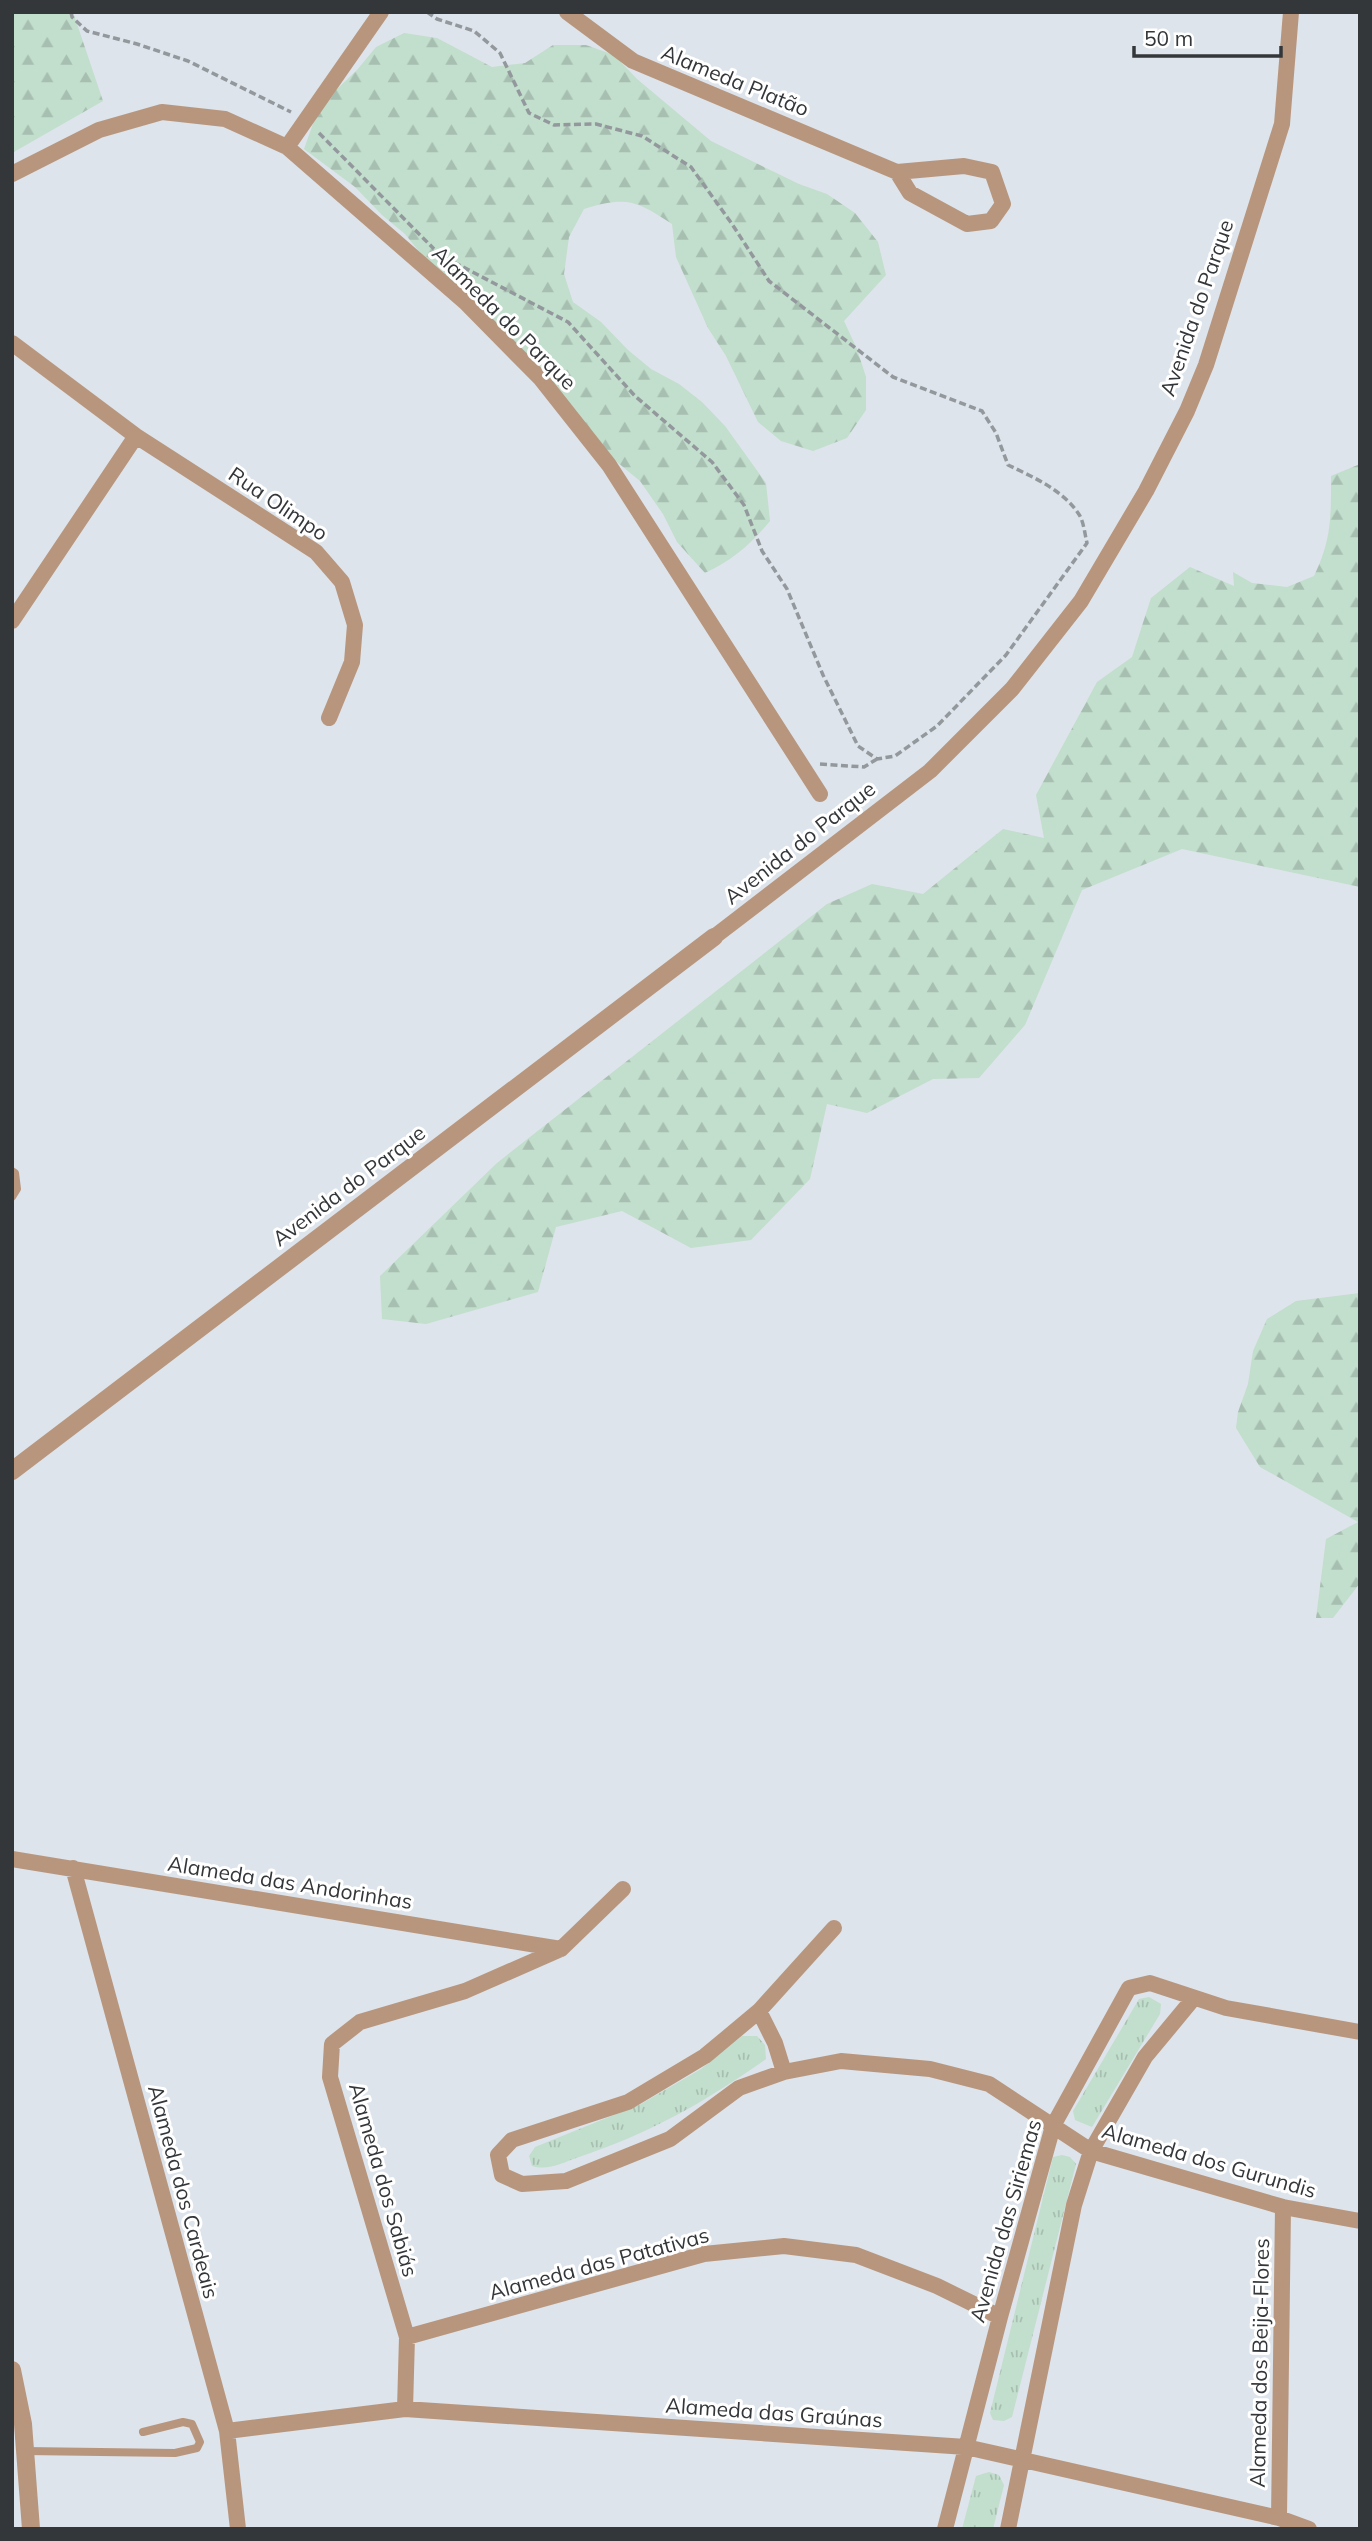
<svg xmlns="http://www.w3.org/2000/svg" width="1372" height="2541" viewBox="0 0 1372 2541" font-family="Mulish,sans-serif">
<defs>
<pattern id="grass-tufts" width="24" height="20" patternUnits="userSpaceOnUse" patternTransform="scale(1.75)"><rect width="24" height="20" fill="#c2decc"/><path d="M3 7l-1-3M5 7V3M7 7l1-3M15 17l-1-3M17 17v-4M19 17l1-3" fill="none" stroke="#a7bfb0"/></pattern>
<pattern id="forest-firs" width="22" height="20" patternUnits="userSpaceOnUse" patternTransform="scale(1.75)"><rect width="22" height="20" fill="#c2decc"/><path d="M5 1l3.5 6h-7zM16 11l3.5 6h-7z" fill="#a7bfb0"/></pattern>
</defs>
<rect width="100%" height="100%" fill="#dde4eb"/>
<path fill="url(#grass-tufts)" d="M1149,1997L1161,2004L1160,2014L1092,2127L1075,2120L1073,2111L1139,1999Z
M742,2036H757L765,2045L766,2059C705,2102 650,2133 579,2157C562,2163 548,2171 532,2166L529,2156L535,2147L641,2104L701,2069Z
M1062,2155L1070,2157L1076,2164L1012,2417L1004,2421L993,2420L990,2413L1053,2157Z
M989,2472L999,2475L1004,2485L993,2529H962L976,2476Z"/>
<path fill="url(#forest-firs)" d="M12,12H73L103,101L12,153Z
M404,33L437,38L492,67L525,63L553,45H586L614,55L637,79L711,141L799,184L827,194L855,213L878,242L886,275L844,321L857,349L866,377V410L847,438L813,451L781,441L758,422L726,356L708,328L676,257L672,224C636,200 626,196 584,209L569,237L564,274L573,302L601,322L628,350L651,369L679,384L702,402L725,426L766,483L770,521C751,544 733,560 705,573L677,542L663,514L640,481L617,462L447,286L405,234L382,215L355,187L304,149L314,121L333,93L357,70L376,47Z
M1360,464V887L1182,849L1082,890L1025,1025L979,1078L933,1079L867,1113L827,1104L810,1179L751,1240L691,1248L622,1211L556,1227L538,1292L426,1324L382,1319L380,1276L497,1163L827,904L872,884L923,894L1003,829L1044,838L1036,795L1097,682L1132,657L1151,598L1190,567L1234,586L1233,572L1252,583L1287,587L1314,576C1332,539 1331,516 1331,476Z
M1360,1293V1583L1333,1618H1316L1326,1539L1358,1522L1260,1467L1236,1428L1238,1412L1248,1384L1253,1351L1267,1319L1296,1301Z"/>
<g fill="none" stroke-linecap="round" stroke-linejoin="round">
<path stroke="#93989d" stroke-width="3.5" stroke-dasharray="7 3.5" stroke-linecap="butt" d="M71,12L72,17L87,31L137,44L188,61L291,112
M427,12L437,19L474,31L500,53L529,113L554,125L596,124L642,136L691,167L732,224L769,281L893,377L982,411L996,433L1008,465C1033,477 1065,491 1080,516C1084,524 1085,535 1087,543L1006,655L937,726L895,756L877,759L858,746L823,675L787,589L762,551L744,505L712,462L635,396L568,322L440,255
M319,133L434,249
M820,764L864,767L877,759"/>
<path stroke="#b8967e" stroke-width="8" d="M12,1171L15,1173L17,1189L12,1197
M25,2451L175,2453L197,2448L200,2442L192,2424L183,2422L143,2432"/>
<path stroke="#b8967e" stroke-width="16" d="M567,12L633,61L897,172L964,166L992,172L1003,204L991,221L967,224L910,193L897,172
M287,147L381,12
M12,174L99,130L162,112L225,119L287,147L465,302L541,379L609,465L820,794
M12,343L136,436L316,552L342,582L355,625L352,662L329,718
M12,621L136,436
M714,937L930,771L1012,689L1081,601L1146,491L1187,411L1206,365L1282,124L1291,12
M12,1859L561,1949
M73,1868L227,2431L238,2529
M834,1928L759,2011L705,2056L628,2102L512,2140L498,2155L502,2175L522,2184L566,2181L670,2139L739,2088L784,2072L841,2061L930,2069L989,2084L1091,2151L1283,2207L1360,2221
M759,2011L775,2043L784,2072
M407,2337L704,2254L784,2246L856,2255L937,2286L1000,2317
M405,2409L407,2337L330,2077L332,2044L360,2022L465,1991L561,1949L623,1889
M227,2431L405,2409L966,2447L1279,2518L1309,2529
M1279,2518L1283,2207
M945,2529L1000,2317L1053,2126L1129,1988L1150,1983L1226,2008L1360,2032
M1008,2529L1074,2205L1091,2151L1145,2057L1193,1999"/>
<path stroke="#b8967e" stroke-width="18" d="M12,1471L714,937
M12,2370L23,2424L31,2529"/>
</g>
<g text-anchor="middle" stroke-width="6" stroke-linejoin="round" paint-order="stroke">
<g font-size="21" fill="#343739" stroke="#fff">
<text transform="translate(735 81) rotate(22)" y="7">Alameda Platão</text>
<text transform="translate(1197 308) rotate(-71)" y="7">Avenida do Parque</text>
<text transform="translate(504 318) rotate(45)" y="7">Alameda do Parque</text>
<text transform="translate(278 504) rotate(34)" y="7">Rua Olimpo</text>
<text transform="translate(800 843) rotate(-38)" y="7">Avenida do Parque</text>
<text transform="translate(349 1186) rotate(-37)" y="7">Avenida do Parque</text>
<text transform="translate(290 1883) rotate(9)" y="7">Alameda das Andorinhas</text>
<text transform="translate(1209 2161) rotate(16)" y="7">Alameda dos Gurundis</text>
<text transform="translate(383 2180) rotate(74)" y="7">Alameda dos Sabiás</text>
<text transform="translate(183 2192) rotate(75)" y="7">Alameda dos Cardeais</text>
<text transform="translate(1006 2221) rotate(-74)" y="7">Avenida das Siriemas</text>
<text transform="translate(599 2264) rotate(-15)" y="7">Alameda das Patativas</text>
<text transform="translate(1260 2363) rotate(-89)" y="7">Alameda dos Beija-Flores</text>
<text transform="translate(774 2413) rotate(4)" y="7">Alameda das Graúnas</text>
</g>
</g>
<rect width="1372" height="2541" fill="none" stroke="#343739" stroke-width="28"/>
<path d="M1134 46v10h147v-10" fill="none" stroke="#343739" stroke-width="3.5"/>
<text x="1144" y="46" font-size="21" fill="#343739" stroke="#ffffff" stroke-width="5" paint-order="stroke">50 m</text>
</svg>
